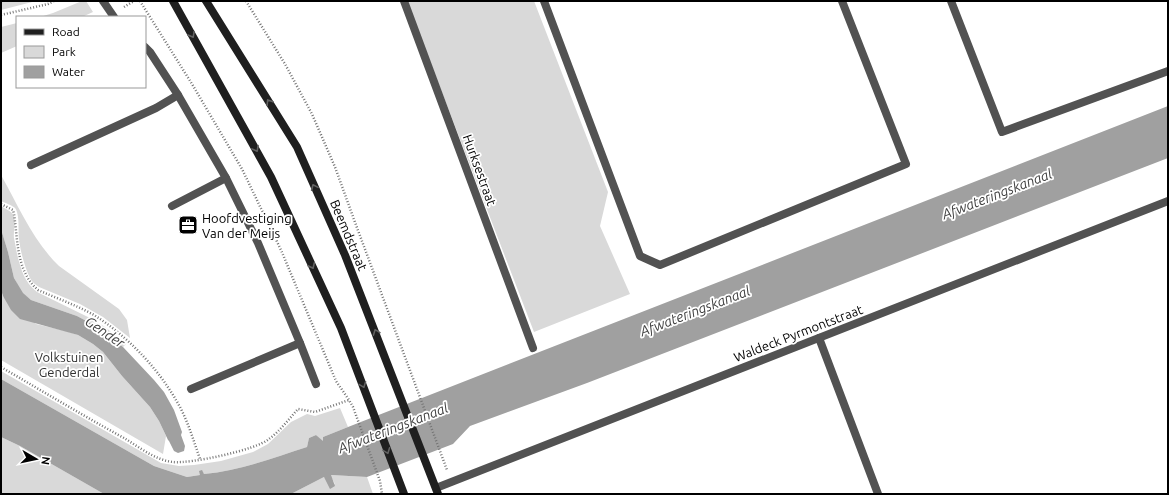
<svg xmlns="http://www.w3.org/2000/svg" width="1169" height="495" viewBox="0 0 1169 495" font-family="Ubuntu,sans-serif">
<rect width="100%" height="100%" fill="#fff"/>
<path fill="#d9d9d9" d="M1,1H36L1,10Z
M82,1H86L93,12L82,17H40L53,13Z
M407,1H534L608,192L600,226L630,294L534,332Z
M17,23V46L1,53V27Z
M1,175C19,207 33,241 59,266L119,309L127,320L130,338L103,317L80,304L39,287C35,284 32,282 30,278C25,268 20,250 19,239C18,232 20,214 15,208C12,205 5,203 1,201Z
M1,206C4,208 9,210 12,213C17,219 13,231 14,238C15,243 16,248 17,254C21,269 24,282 37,292L90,318L105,327L126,344L123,347L92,324L77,316L31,300L22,293L14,278L8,252L1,229Z
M1,290L3,296L36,324L66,331L78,335L93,344L103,352L122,376L150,407L159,421L166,436L163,454L1,360Z
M1,371L161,463L179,466L194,465L221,461L253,452L268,444L291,422L307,414L315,416L340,408L348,427L323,437V442L316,435L309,438L307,447C273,458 239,471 204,474L202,471L200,475L187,477L154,466L1,379Z
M1,437L20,446L104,494H1Z
M330,475L367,477L373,494H291L324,477L335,484Z"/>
<path fill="#a0a0a0" d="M1168,106V158L587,383L470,426L453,444L367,477L331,475L335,486L330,489L324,477L291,494H104L20,446L1,437V379L154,466L187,477L200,475L199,471L202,470L204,474C239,471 273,458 307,447L309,438L316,435L323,441V437L348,427Z
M1,229L8,252L14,278L23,293L31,300L77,316L92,324L123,347L154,380L164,392L174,410L182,432L181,435L185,446L184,451L178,453L174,451L169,441L168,440L159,421L150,407L122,376L103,352L93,344L78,335L20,319L11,310L3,296L1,290Z"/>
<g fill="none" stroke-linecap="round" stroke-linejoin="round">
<path stroke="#747474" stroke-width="2.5" stroke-dasharray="1 2" stroke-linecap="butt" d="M140,1L192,84L242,169L281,250L336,381L349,400L353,407L380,481L382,494
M246,1L285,64L312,114L335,167L356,225L447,470
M124,7L134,1
M1,15L48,4L54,1
M1,204L13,210L14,214C18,240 16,271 38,290C56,298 76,305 94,315C126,335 157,367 176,400C187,418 193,439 200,459
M1,367C42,391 82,415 124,438C139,447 155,460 173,462C190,464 256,450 269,439C280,431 289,419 298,409L315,412L349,400"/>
<path stroke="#525252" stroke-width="8" d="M404,1L533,348
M544,1L640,256L660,265L906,164L842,1
M951,1L1002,132L1168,71
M31,165L156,108L178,95
M172,206L226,178
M819,338L878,494
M191,389L300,343"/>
<path stroke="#525252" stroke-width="8" d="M103,1L114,17
M145,47L150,52L178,95L226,178L258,243L300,343L316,384
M436,488L1168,201"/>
<path stroke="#1f1f1f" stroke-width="8" d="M173,1L271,177L341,328L404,494
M206,1L297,147L345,255L438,494"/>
</g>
<defs><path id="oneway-chevron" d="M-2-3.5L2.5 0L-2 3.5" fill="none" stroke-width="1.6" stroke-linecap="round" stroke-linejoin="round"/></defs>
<g stroke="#626262">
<use href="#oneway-chevron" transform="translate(192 35) rotate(61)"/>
<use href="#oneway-chevron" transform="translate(269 102) rotate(-122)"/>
<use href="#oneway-chevron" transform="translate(256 149) rotate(61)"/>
<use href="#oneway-chevron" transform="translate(314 187) rotate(-114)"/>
<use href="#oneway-chevron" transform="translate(312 266) rotate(65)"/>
<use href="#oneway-chevron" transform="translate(376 332) rotate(-111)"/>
<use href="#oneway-chevron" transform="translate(363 385) rotate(69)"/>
<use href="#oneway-chevron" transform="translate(387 451) rotate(69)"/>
</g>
<defs>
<g id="office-square" transform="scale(1)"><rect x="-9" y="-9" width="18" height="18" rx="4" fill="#000" stroke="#fff"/><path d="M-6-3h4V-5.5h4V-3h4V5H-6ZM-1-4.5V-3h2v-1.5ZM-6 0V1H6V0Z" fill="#fff"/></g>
</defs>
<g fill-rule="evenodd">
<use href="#office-square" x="188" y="225"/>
</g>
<g text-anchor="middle" stroke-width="3.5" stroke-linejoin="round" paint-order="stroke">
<g font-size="13" fill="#000" stroke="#fff">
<text transform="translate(480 170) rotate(70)" y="5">Hurksestraat</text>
<text transform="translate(349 235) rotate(67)" y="5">Beemdstraat</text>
<text transform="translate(798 333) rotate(-21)" y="5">Waldeck Pyrmontstraat</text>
</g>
<g font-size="13" fill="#000" stroke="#fff" text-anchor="start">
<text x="202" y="223">Hoofdvestiging<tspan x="202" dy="15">Van der Meijs</tspan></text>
</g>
<g font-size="13" fill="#303030" stroke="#fff">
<text x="69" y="362">Volkstuinen<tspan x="69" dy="15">Genderdal</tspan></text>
</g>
<g font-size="14" font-style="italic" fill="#414141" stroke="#fff">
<text transform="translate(997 194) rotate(-21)" y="5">Afwateringskanaal</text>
<text transform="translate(695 311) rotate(-21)" y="5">Afwateringskanaal</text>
<text transform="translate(105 332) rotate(34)" y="5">Gender</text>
<text transform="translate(393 428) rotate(-21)" y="5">Afwateringskanaal</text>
</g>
</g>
<rect width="1169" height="495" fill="none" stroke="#000000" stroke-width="4"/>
<rect x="16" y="16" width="130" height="72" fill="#ffffff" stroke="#999999"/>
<rect x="24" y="29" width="20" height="6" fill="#1f1f1f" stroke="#999999"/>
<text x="52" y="36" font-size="12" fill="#000000">Road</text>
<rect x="24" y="46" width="20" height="12" fill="#d9d9d9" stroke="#999999"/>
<text x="52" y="56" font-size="12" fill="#000000">Park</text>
<rect x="24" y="66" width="20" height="12" fill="#a0a0a0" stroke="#999999"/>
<text x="52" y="76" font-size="12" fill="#000000">Water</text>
<g transform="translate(36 459) rotate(99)" stroke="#ffffff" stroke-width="3" paint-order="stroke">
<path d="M0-3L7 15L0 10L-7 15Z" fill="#000000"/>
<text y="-6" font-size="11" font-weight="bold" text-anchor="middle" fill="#000000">N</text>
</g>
</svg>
